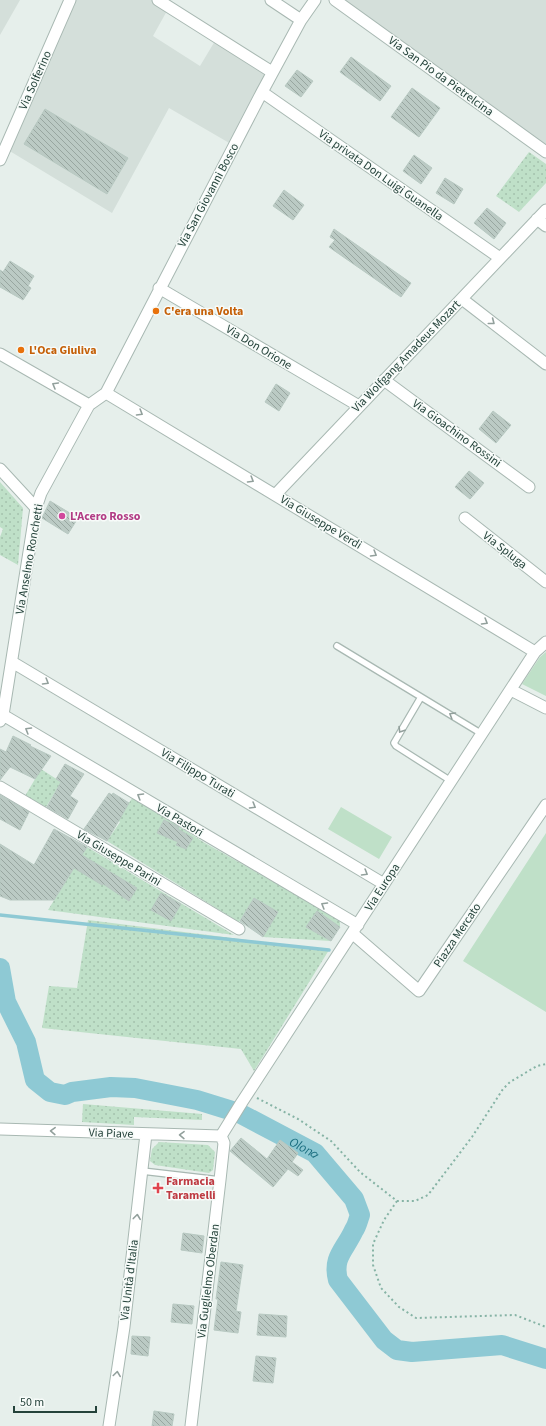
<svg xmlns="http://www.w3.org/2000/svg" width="546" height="1426" viewBox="0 0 546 1426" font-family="'Source Sans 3',sans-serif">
<defs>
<pattern id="green-dots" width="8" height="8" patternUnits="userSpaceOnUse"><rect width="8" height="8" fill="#bfe0c8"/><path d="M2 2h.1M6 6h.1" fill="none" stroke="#a4c1ad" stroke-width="1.8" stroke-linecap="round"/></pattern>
<pattern id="building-back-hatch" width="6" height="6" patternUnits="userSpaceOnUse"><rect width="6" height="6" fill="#bbcac4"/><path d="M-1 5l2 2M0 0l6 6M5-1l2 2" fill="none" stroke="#98a6a0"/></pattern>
</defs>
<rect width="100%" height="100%" fill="#e6efeb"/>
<path fill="#d4dfda" d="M0,0H20L0,35Z
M75,0H153L168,9L153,36L200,66L215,41L268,73L231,144L169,108L112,213L8,150Z
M339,0H546V147Z"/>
<path fill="url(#green-dots)" d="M529,152L546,164V183L519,212L496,196Z
M0,482L23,508L18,565L0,555V537L3,529L0,527Z
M41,769L61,782L46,807L25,796Z
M133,797L205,843L340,920V927L317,911L306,927L331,941L263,937L278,912L254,898L239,922L107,841L120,822L117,820Z
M87,847L234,935L48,910Z
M88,920L329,950L254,1071L241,1049L42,1028L49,986L77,988Z
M83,1104L202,1114V1120L134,1117V1125L82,1122Z
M159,1142L208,1145L215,1152L213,1170L209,1173L155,1165L150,1161L152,1149Z"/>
<path fill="#bfe0c8" d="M546,652V696L522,684L540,657Z
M341,807L392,837L379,859L328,829Z
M546,833V1012L463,961Z"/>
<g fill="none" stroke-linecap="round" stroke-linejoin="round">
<path stroke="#8ec9d4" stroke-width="3.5" d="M0,915L329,950"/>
<path stroke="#8ec9d4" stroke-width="20" id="s1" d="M0,968L6,1002L26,1042L35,1080L50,1092L65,1095L72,1092L111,1087L135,1088L197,1100L239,1113L315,1153L354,1199L360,1215C358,1220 357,1226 354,1230C345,1250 332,1257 338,1280L384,1340L397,1350L412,1352L502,1345L546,1359"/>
</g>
<path fill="url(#building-back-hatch)" stroke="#b8c9c2" d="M351,57L391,86L380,101L340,72Z
M297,70L313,81L301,97L285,86Z
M412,88L440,108L419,137L391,117Z
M45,109L128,158L107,194L24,144Z
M414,155L432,168L421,184L403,171Z
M445,178L463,189L454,204L436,193Z
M284,190L304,205L293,220L273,206Z
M487,208L506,223L494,239L474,223Z
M334,229L411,283L401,297L329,247L335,240L330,237Z
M10,261L34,276L28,286L31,288L23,300L0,287V270L3,272Z
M276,384L290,393L279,411L265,402Z
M493,411L511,425L496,443L479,429Z
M469,471L484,483L470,499L455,487Z
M50,501L78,518L68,534L42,518Z
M13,736L31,745L30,746L51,756L35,779L10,767L0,780V749L6,752Z
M65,764L84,774L70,796L78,801L68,819L47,807L61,782L56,779Z
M109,793L112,795L113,793L129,803L107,841L84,829Z
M0,795L29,812L20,830L0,819Z
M164,820L179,827L178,829L193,838L186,849L176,845L178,842L157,833Z
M54,829L87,847L82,855L137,888L129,901L103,884L102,885L74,868L54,900H10L0,896V844L34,865Z
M161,893L181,904L171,921L151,910Z
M254,898L278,912L263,937L240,921Z
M317,911L340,927L331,941L306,927Z
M241,1138L267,1159L280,1140L298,1153L292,1162L303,1170L298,1176L288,1169L273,1187L230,1151Z
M183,1233L204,1236L202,1253L181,1250Z
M221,1262L243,1265L236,1311L241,1312L238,1333L214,1330L218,1299H216Z
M173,1304L194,1306L192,1324L171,1322Z
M259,1314L287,1316L286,1337L257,1335Z
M132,1336L150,1337L148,1356L131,1354Z
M256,1356L276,1358L273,1383L253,1381Z
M154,1411L174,1414L172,1426H152Z"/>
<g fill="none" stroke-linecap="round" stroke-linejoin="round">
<g stroke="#a8b8b2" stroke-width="8">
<path id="lane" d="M337,646L482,734
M421,697L394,743L396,746L451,781
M142,1171L220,1180"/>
</g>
<g stroke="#a8b8b2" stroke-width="13">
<path id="street" d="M158,0L272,72
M271,0L301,20
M335,0L546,152
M262,92L500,258
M0,160L70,0
M537,219L546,226
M159,288L359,406
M462,299L546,364
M0,354L89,405
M384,380L529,487
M106,393L535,652
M0,469L36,508
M276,494L546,210
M465,518L546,582
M12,662L384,884
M511,690L546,708
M3,715L358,925
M0,721L3,715L36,508L41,493L89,405L106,393L262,92L301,20L315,0
M0,787L239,929
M352,933L419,991L546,805
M0,1129L221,1136
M221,1136L242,1102L535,652L546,642
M109,1426L124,1327L146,1134
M191,1426L220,1180L224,1143L221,1136"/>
</g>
<path stroke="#86b3a5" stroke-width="2" stroke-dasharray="2 3" stroke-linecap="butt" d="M257,1098L298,1119L331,1141L360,1172L397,1201H415L428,1195L472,1137L503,1089L510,1082L537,1066L546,1064
M397,1201L384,1220L373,1244V1265L381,1288L399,1307L416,1318L515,1315L546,1327"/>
<use href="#lane" stroke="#fff" stroke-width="5.5"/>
<use href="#street" stroke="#fff" stroke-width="11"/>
</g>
<defs><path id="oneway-chevron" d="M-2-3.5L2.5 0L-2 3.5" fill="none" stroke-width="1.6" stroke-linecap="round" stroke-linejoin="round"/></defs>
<g stroke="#92a09c">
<use href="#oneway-chevron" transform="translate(492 322) rotate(38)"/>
<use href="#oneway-chevron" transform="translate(55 385) rotate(-150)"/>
<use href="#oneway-chevron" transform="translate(140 413) rotate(31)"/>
<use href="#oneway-chevron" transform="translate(251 480) rotate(31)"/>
<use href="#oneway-chevron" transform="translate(374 554) rotate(31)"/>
<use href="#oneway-chevron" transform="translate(485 622) rotate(31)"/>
<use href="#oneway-chevron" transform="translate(46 682) rotate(31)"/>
<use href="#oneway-chevron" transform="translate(452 715) rotate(-149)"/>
<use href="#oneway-chevron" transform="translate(28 730) rotate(-149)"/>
<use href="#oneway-chevron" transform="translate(401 730) rotate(122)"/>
<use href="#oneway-chevron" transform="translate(140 796) rotate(-149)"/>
<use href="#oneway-chevron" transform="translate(253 806) rotate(31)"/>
<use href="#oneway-chevron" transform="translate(365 873) rotate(31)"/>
<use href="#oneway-chevron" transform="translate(324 905) rotate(-149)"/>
<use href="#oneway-chevron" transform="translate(53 1131) rotate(-178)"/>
<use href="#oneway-chevron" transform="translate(182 1135) rotate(-179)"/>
<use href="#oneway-chevron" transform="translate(137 1217) rotate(-83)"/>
<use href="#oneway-chevron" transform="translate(117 1374) rotate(-82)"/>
</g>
<g fill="#e8710a" stroke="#f7fbf9" stroke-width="1.5">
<circle cx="156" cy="311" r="4"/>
<circle cx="21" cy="350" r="4"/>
</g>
<circle fill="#d1479c" stroke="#f7fbf9" stroke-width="1.5" cx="62" cy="516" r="4"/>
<path fill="#e0444e" stroke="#f7fbf9" stroke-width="1.5" d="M156 1182h4v4h4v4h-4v4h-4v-4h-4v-4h4z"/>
<g text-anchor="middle" stroke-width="3" stroke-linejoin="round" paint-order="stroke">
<g font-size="12" fill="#24423a" stroke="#f7fbf9">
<text transform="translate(441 76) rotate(36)" y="4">Via San Pio da Pietrelcina</text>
<text transform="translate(35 80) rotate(-66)" y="4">Via Solferino</text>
<text transform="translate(381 175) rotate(35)" y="4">Via privata Don Luigi Guanella</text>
<text transform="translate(208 195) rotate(-62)" y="4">Via San Giovanni Bosco</text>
<text transform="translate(259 347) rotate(31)" y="4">Via Don Orione</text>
<text transform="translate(406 356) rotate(-46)" y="4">Via Wolfgang Amadeus Mozart</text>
<text transform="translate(457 433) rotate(36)" y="4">Via Gioachino Rossini</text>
<text transform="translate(321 522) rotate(31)" y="4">Via Giuseppe Verdi</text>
<text transform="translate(505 550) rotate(38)" y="4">Via Spluga</text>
<text transform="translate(29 559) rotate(-80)" y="4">Via Anselmo Ronchetti</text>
<text transform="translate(198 773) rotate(31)" y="4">Via Filippo Turati</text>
<text transform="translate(180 820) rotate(31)" y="4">Via Pastori</text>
<text transform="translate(119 858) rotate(31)" y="4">Via Giuseppe Parini</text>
<text transform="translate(382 887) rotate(-57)" y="4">Via Europa</text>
<text transform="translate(457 935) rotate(-56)" y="4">Piazza Mercato</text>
<text transform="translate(111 1133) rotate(2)" y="4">Via Piave</text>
<text transform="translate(129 1280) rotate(-83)" y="4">Via Unità d'Italia</text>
<text transform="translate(208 1281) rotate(-83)" y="4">Via Guglielmo Oberdan</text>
</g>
<g font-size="12" font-weight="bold" fill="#c56008" stroke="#f7fbf9" text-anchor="start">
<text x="164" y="315">C'era una Volta</text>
<text x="29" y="354">L'Oca Giuliva</text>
</g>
<g font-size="12" font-weight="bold" fill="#b23c85" stroke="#f7fbf9" text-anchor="start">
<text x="70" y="520">L'Acero Rosso</text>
</g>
<g font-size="12" font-weight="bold" fill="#be3a42" stroke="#f7fbf9" text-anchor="start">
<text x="166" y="1185">Farmacia<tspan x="166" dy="14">Taramelli</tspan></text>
</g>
<g font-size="13" font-style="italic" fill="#1c6f80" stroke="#f7fbf9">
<text dy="5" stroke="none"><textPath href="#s1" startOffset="405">Olona</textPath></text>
</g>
</g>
<path d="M14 1406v6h82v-6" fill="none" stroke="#24423a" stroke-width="2"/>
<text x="20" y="1406" font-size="12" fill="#24423a" stroke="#f7fbf9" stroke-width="3" paint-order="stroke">50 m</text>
</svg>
